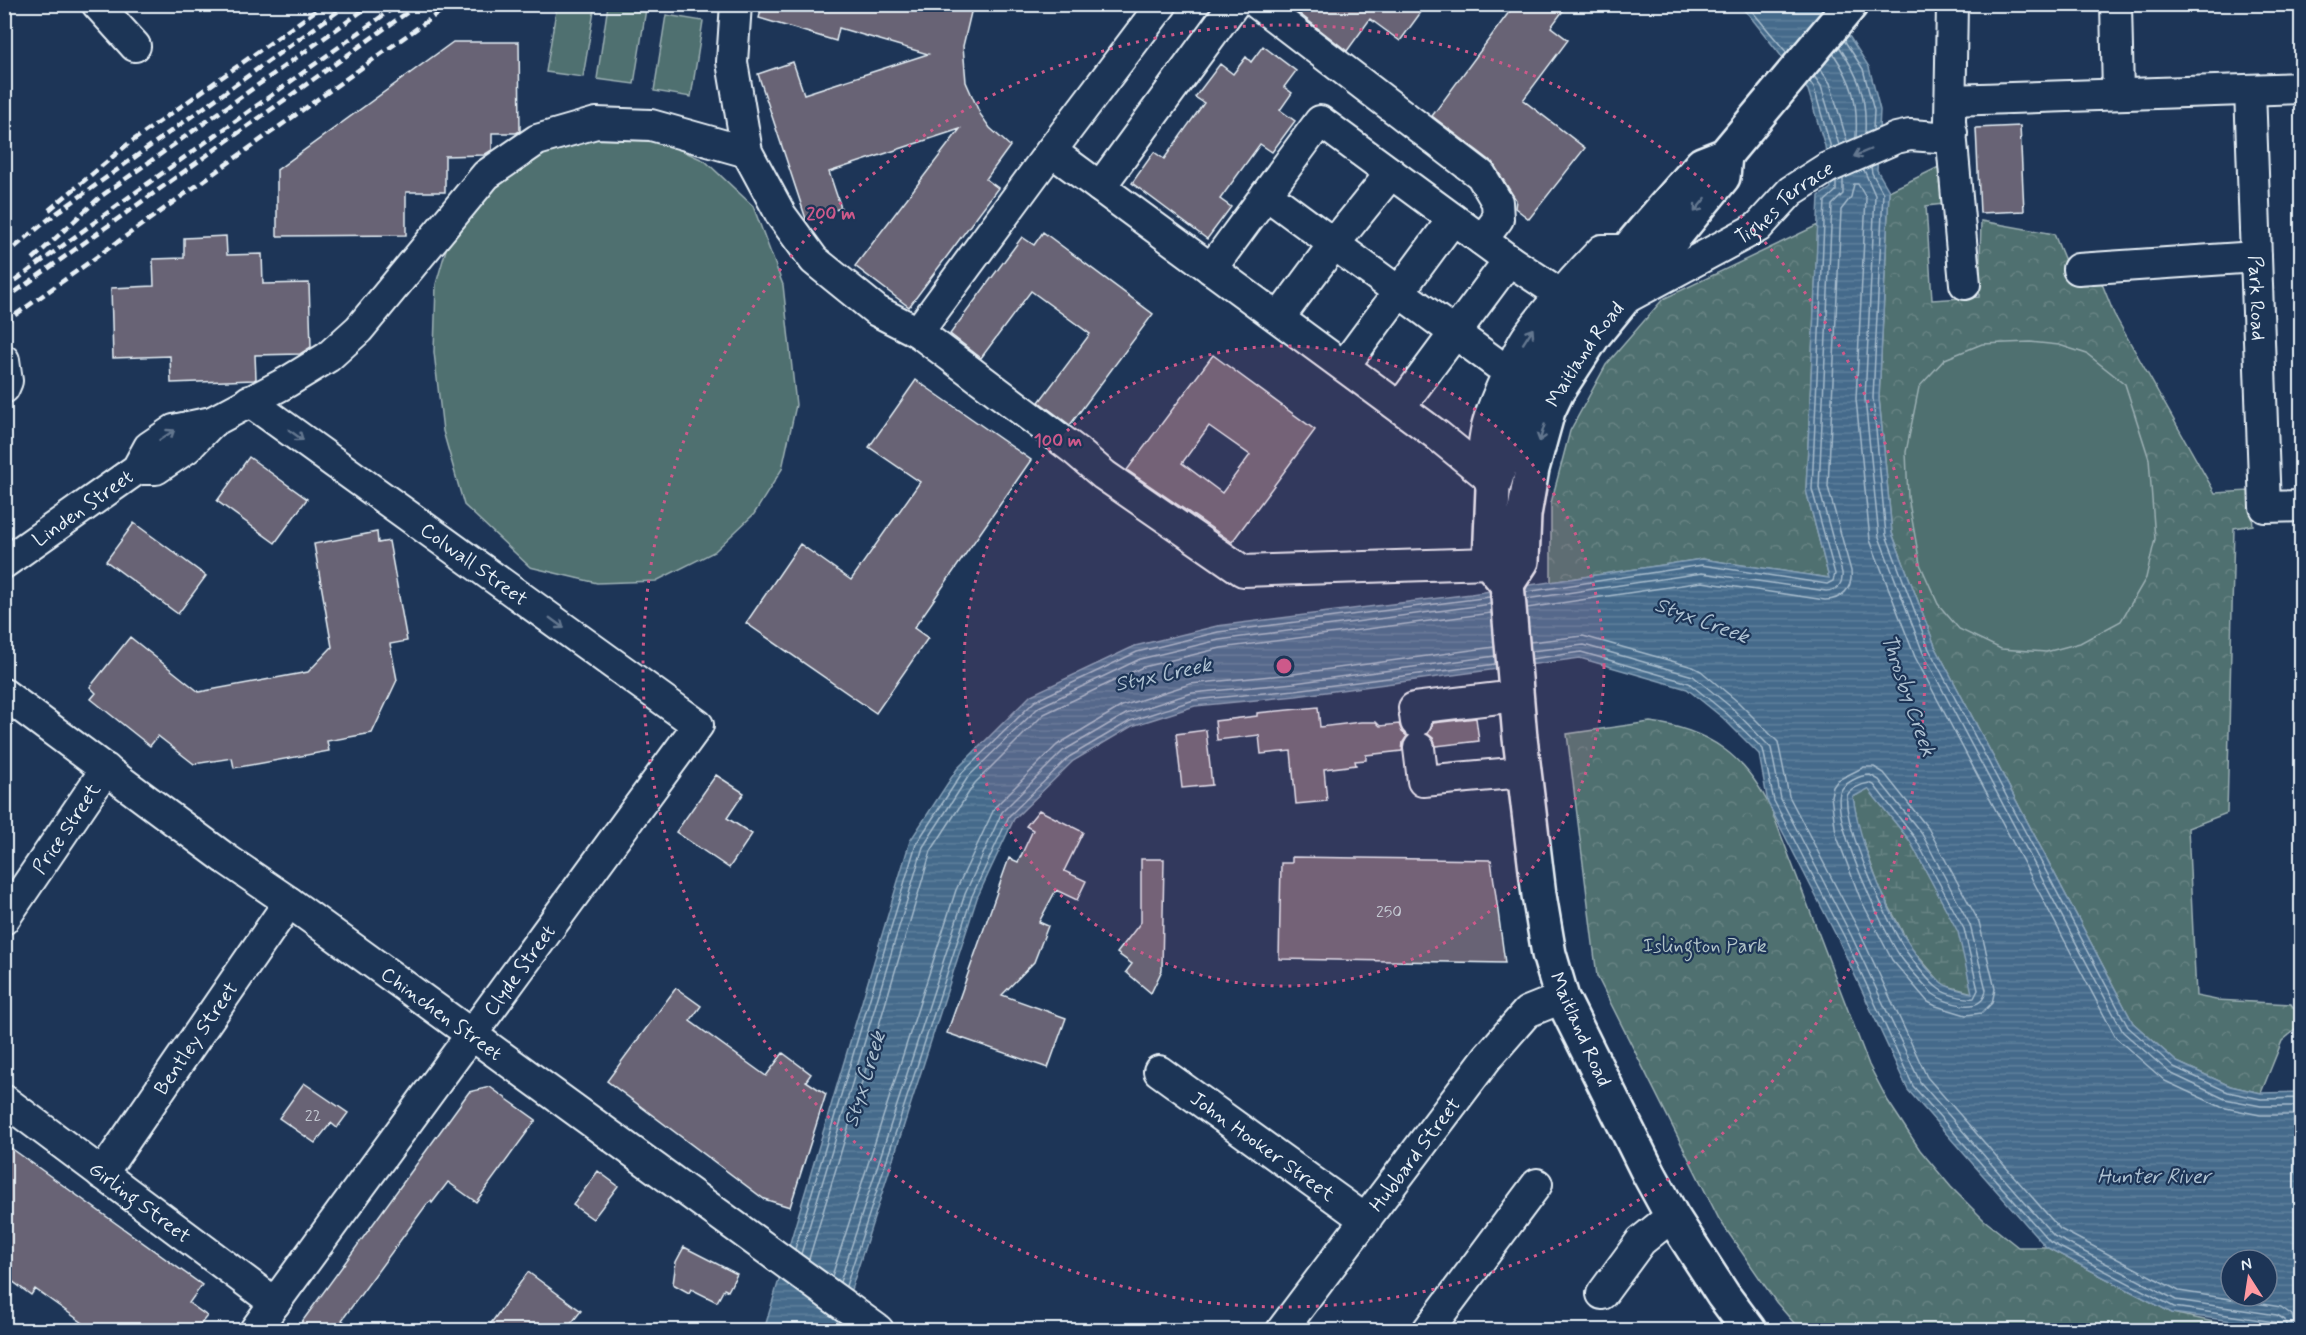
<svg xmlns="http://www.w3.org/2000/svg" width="2306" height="1335" viewBox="0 0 2306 1335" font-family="Mynerve,sans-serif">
<defs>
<pattern id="wetland-marsh" width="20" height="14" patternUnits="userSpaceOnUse" patternTransform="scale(1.5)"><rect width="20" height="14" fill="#4f6f6f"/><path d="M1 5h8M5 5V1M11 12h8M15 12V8" fill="none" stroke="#688484"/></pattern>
<pattern id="park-crowns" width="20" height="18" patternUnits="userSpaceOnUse" patternTransform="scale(1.5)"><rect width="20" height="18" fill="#4f6f6f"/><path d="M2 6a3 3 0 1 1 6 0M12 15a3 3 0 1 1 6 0" fill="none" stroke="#688484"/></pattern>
<pattern id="water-rules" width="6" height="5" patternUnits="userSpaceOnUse" patternTransform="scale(1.5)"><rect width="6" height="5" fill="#446a8b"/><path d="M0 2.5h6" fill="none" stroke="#5f809c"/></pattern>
</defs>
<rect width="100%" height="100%" fill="#1d3557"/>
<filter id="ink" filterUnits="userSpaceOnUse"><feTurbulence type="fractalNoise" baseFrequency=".0167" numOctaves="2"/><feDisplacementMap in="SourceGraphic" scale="12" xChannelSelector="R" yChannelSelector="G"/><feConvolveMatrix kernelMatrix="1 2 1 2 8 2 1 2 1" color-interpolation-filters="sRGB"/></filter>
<g filter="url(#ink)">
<path fill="url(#wetland-marsh)" stroke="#9cb0b4" stroke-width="1.5" d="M1868,788L1910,841L1959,932L1973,993L1943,985L1911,948L1880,889L1858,827L1853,797Z"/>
<path fill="url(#park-crowns)" stroke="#9cb0b4" stroke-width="1.5" d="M1941,166L1944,204L1926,206L1932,300L1979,297L1981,221L2054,234L2073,280L2099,276L2114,314L2215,493L2249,491L2253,525L2234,528L2227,813L2188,828L2196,996L2216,1000L2291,1004L2301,1018V1025L2282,1041L2261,1093L2230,1086L2177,1062L2133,1023L1935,646L1892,533L1879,398L1889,191Z
M1818,225L1806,490L1829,578L1702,559L1551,582V503L1570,431L1606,365L1663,299Z
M1650,722C1708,729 1746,756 1771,809L1869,1065L1888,1101L1920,1150L1951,1187L1984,1220L2018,1247H2046L2172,1313L2251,1330H1800L1776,1302L1719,1219L1597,976L1567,734Z"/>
<path fill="#4f6f6f" stroke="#9cb0b4" stroke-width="1.5" d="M557,5H595L583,77L546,72Z
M608,5L646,9L634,84L597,79Z
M666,15L703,21L691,97L654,91Z
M631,136L672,146L705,161L753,206L783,285L796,405L782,469L754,514L714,552L656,581L597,583L530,567L464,505L443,431L434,352L436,284L447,246L508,171L552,148L590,137Z
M2030,342L2059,345L2087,354L2125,384L2149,459L2155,539L2146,578L2121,621L2080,643L2046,652L2001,649L1959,629L1938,604L1920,564L1908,497L1906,452L1919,387L1945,359L1982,344Z"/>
<path fill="url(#water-rules)" stroke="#86a0b7" stroke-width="1.5" fill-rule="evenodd" d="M1738,5H1826L1833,11L1869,67L1880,110L1877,170L1889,191L1879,398L1892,533L1935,646L2133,1023L2177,1062L2230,1086L2261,1093L2301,1092V1330L2172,1313L2046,1247L1908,1090L1839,941L1768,803L1759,754L1723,718L1687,689L1580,658L1296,696L1195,706L1132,726L1073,761L1014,819L977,898L838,1330H764L910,841L957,769L1031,695L1135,646L1217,626L1471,594L1702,559L1829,578L1806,490L1819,196L1831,188L1825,146L1808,90L1749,15ZM1868,789L1910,841L1958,932L1972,993C1964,991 1949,989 1942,983C1897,945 1862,854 1853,797ZM2231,1260H2267V1296H2231Z"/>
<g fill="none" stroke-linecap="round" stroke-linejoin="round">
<path stroke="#a6bbcc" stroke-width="1.5" d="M1746,4L1787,53
M1844,40L1863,69L1874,111L1873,130
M1839,46C1859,77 1867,96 1865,133
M1833,53C1853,83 1858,102 1856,137
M1820,69L1830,83L1847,141
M1814,76L1821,86L1839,145
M1810,82L1814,88L1831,148
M1871,167L1872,173L1883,193L1873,398L1886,535L1929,649L2128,1027L2174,1067L2228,1092L2261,1099L2302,1098
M1864,170L1875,195L1865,399L1879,537L1923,653L2123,1032L2170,1073L2225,1099L2261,1106H2302
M1526,592L1702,565L1827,584L1833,581L1835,574L1812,489L1825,201L1836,191V182
M1526,599L1702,573L1826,591C1837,591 1843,584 1842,573L1819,488L1832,205L1843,194V179
M1527,608L1702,582L1825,600C1842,600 1853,588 1851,571L1828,487L1841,210L1851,197L1854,184H1858L1866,198L1856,399L1870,540L1915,657L2116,1038L2165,1081L2221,1107L2260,1115H2302
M1530,642L1583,636L1693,667L1701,671L1738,702L1778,742L1789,796L1859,931L1927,1077L2060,1229L2179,1291L2281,1307L2292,1315L2296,1330
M1531,651L1584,645L1693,676L1732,708L1771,748L1781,799L1851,935L1920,1082L2054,1236L2176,1300L2277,1315L2285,1320L2287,1330
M1531,659L1581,652L1689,683L1727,714L1763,749L1774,801L1845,938L1913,1086L2050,1242L2174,1307L2274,1322L2279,1325L2280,1330
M1864,767H1874L1884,773L1928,828L1979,922L1995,989L1992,1003L1982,1013L1966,1015L1936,1006L1928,1002L1892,960L1860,898L1836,834L1831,796L1833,787L1838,780Z
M1870,775L1879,780L1922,834L1970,925L1986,990C1983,1015 1947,1004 1933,994C1922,982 1909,969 1900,956C1883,931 1832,820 1840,793C1843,783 1860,775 1870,775Z
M1869,783L1874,785L1915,838L1964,929L1978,990L1974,998C1966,999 1946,995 1939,989C1929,982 1913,961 1906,951C1889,924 1843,827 1847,797C1848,789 1863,784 1869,783Z
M795,1249L916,844L962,773L1035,701L1137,652L1218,632L1490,597
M801,1254L923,847L968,777L1039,707L1140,659L1219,640L1491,604
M809,1259L931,851L975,783L1044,714L1143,667L1221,648L1491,613
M832,1276L956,890L995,807L1057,745L1122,706L1190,684L1293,674L1494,647
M840,1282L965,894L1002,812L1063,751L1126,714L1192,693L1294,683L1495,656
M846,1286L972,896L1009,816L1069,757L1130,721L1194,700L1295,690L1496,664"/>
</g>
<path fill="#686474" stroke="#e8f1f8" stroke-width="1.5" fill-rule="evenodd" d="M763,4H973L963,46L966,82L980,114L990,128L1010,146L986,179L998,188L909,307L855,266L960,129L829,172L841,208L806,219L758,74L793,62L804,94L928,54L839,28L836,41L759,18Z
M1287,4H1427L1400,41L1370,19L1347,51Z
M1515,4H1568L1551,27L1568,40L1523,100L1585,148L1529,219L1515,208L1516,200L1492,162L1432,116Z
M453,42H519L520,131L516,133H492V150L484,155L445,156V192H406V235L277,236V170Z
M1263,46L1296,71L1284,87L1292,93L1280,110L1295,121L1272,152L1260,144L1220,199L1231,207L1207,239L1132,183L1154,152L1164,159L1204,103L1195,97L1220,64L1233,74L1246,57L1251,62Z
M2020,126L2024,211L1980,213L1976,128Z
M1043,232L1153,314L1070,425L1039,402L1090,334L1031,291L981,358L950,334L1022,237L1034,245Z
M226,236L227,255L262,254L263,284L309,283L311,347L300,354L255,355L256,379L254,380L171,383L170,356L113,358L111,288L154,286L153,259L184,258V238Z
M1213,355L1315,430L1232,542L1127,470ZM1209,426L1250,455L1222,493L1182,463Z
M916,380L1031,460L914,628L928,638L876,713L746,623L800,544L851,580L920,482L869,447Z
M249,457L307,499L275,543L217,501Z
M134,523L206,576L178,614L106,561Z
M377,532L378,543L389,541L407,641L390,644L397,680L372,733L327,741L329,751L234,768L232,758L194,764L158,736L150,746L91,699L96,693L90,687L130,637L199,692L308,672L332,647L314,544Z
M1318,707L1320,727L1361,722H1376L1380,726L1399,724L1402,732L1407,736L1403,742L1402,751L1366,755V760L1355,761L1356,765L1324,769L1327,801L1296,804L1291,751L1261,754L1259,735L1217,740L1215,721L1257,716V713Z
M1476,718L1479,741L1436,746L1433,738L1428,734L1433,723Z
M1206,730L1212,785L1182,788L1176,734Z
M716,775L744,793L727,818L752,834L729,868L676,832Z
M1039,810L1083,832L1064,871L1086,881L1077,900L1056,890L1039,922L1048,926L1034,962L1002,995L1066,1018L1048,1068L947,1033L1009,858L1018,862L1033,830L1026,826Z
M1292,857L1491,860L1505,963L1279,959L1281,863H1292Z
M1141,859H1164L1162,970L1151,993L1126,972L1132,964L1117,953L1141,922Z
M676,988L701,1006L690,1021L766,1076L783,1053L811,1074L806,1081L826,1094L790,1207L764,1199L607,1081Z
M304,1083L348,1113L337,1128L331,1123L315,1143L279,1118Z
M490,1087L536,1120L476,1202L448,1182L432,1203L431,1201L427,1204L342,1320L356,1330H296L469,1092Z
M4,1143L202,1285L189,1303L207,1316L196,1330H93L35,1289L31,1295L4,1275Z
M598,1171L618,1186L593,1219L573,1205Z
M684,1247L737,1274L728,1291L724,1289L717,1302L691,1289L689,1293L673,1284L676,1262Z
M528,1272L581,1311L566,1330H486Z"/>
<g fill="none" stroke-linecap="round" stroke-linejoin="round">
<g stroke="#e8f1f8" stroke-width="34">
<g id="minor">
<path d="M97,4L135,46"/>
<path d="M736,4L732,62L747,152L781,215L814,260L877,311L918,332L1076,451L1104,475L1243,571L1490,563"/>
<path d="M1258,4L1481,175L1497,202L1498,219L1482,240"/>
<path d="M1952,4L1950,121L1965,284"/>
<path d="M2116,4L2118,94"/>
<path id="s1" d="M2250,90L2265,507L2302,506"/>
<path d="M1951,100L2302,88"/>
<path d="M1051,151L1437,435L1485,474"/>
<path d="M1100,187L1234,4"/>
<path d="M1266,194L1497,364"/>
<path d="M1509,260L1548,286"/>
<path d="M1211,269L1320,121L1509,260L1400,407"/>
<path d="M2078,269L2256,257"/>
<path id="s2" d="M1626,298L1758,227L1791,191L1827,168L1896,138L1910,135L1938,137L1952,133"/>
<path d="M1279,318L1334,244L1391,173"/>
<path d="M918,332L1051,151L1162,4"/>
<path d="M4,360L7,381L4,388"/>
<path d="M1344,366L1453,219"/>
<path id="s3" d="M249,401L698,725L255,1330"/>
<path d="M137,469H156L187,448L212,422"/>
<path d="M1492,486C1471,448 1494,402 1511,367C1517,356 1521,344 1529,334C1551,304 1576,277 1602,250H1627"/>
<path id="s4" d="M4,563L137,469L149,447L174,430L212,422L287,382L328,357L359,329L486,175L537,140L596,123L651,125L747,152"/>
<path id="s5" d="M4,694L226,859L289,902L878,1330"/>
<path d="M1416,722L1414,708L1516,696"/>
<path d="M1419,748L1423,781L1524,772"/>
<path id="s6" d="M4,919L106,769"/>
<path id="s7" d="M1159,1071L1366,1220"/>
<path id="s8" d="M4,1100L275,1303"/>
<path id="s9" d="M102,1174L289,902"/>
<path d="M1602,1294L1641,1241L1672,1216"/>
<path id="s10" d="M1282,1330L1487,1058L1527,1012L1562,998"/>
<path d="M1428,1330L1537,1184"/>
</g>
</g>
<g stroke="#e8f1f8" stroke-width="38">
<g id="major">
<path id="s11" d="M1507,584L1522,561L1524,515L1532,469L1548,411L1557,392L1594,335L1723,177L1725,155"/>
<path d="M1749,1330L1723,1295L1672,1216L1648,1172L1562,998L1549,954L1539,895L1520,738L1507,584L1490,563L1493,488L1518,407L1534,373L1554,341L1577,310L1645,229L1702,164L1725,155L1851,4"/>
</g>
</g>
<use href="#minor" stroke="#1d3557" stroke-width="30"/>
<use href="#major" stroke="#1d3557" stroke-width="33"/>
<path stroke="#e8f1f8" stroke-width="4.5" stroke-dasharray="9 4.5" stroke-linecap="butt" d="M49,210L128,144L325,4
M4,256L50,218L348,4
M33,259L100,197L372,4
M4,289L122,202L399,4
M4,300L419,4
M4,323L451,4
M4,1329L7,1330"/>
</g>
<defs><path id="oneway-shaft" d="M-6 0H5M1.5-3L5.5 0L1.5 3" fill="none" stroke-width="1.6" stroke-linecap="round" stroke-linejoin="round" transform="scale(1.5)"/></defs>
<g stroke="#64778f">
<use href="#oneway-shaft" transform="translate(1862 153) rotate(157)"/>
<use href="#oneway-shaft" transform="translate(1700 205) rotate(129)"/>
<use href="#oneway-shaft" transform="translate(1528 336) rotate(-57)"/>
<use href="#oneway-shaft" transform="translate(1542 433) rotate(107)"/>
<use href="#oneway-shaft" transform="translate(167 435) rotate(-33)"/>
<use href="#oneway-shaft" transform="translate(296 435) rotate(36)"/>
<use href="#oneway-shaft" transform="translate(557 623) rotate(36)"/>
</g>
</g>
<circle cx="1284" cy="666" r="320" fill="#cd598a" fill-opacity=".12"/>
<g fill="none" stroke="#cd598a" stroke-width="3" stroke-dasharray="3 6">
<circle cx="1284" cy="666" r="320"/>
<circle cx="1284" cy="666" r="641"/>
</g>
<g text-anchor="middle" stroke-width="4.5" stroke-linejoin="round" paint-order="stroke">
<g font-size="16" fill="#c8ced7">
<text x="1389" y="917">250</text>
<text x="313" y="1121">22</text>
</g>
<g font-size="20" fill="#e8f1f8" stroke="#1d3557">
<text dy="7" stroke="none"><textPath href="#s2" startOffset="186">Tighes Terrace</textPath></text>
<text dy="7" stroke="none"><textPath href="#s1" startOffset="208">Park Road</textPath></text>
<text dy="7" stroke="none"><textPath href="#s11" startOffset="248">Maitland Road</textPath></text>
<text dy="7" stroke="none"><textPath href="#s4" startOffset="96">Linden Street</textPath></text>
<text dy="7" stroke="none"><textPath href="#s3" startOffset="278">Colwall Street</textPath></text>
<text dy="7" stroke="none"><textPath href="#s6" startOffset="110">Price Street</textPath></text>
<text transform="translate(519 970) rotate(-54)" y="7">Clyde Street</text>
<text dy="7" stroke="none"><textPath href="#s5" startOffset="542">Chinchen Street</textPath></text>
<text transform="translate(1581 1029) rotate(66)" y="7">Maitland Road</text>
<text dy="7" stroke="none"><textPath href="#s9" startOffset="165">Bentley Street</textPath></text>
<text dy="7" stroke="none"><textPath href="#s7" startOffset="128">John Hooker Street</textPath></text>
<text dy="7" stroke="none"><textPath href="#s10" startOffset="220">Hubbard Street</textPath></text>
<text dy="7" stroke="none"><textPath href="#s8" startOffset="170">Girling Street</textPath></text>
</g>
<g font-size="20" fill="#b2c4c8" stroke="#1d3557">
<text x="1705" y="952">Islington Park</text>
</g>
<g font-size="21" font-style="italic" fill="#afc2d2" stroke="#1d3557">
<text transform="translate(1702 620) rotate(20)" y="7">Styx Creek</text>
<text transform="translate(1163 674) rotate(-12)" y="7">Styx Creek</text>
<text transform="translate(1909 695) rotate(71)" y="7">Throsby Creek</text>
<text transform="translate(864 1079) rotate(-73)" y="7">Styx Creek</text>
<text x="2154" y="1183">Hunter River</text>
</g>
</g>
<circle cx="1284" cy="666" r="9" fill="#cd598a" stroke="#1d3557" stroke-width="3"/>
<g font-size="18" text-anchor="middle" font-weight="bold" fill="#cd598a" stroke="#1d3557" stroke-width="4.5" stroke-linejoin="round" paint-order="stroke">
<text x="831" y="219">200 m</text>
<text x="1058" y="446">100 m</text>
</g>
<rect width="2306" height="1335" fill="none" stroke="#1d3557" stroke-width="24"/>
<rect x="12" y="12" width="2282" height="1311" fill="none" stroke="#e8f1f8" stroke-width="2" filter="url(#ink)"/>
<g transform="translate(2249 1278) rotate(348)"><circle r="28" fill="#1d3557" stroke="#6e8097" stroke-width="1.5"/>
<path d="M0-4.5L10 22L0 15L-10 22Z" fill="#ff9aa2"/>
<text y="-9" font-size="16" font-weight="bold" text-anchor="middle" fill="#e8f1f8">N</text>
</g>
</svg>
